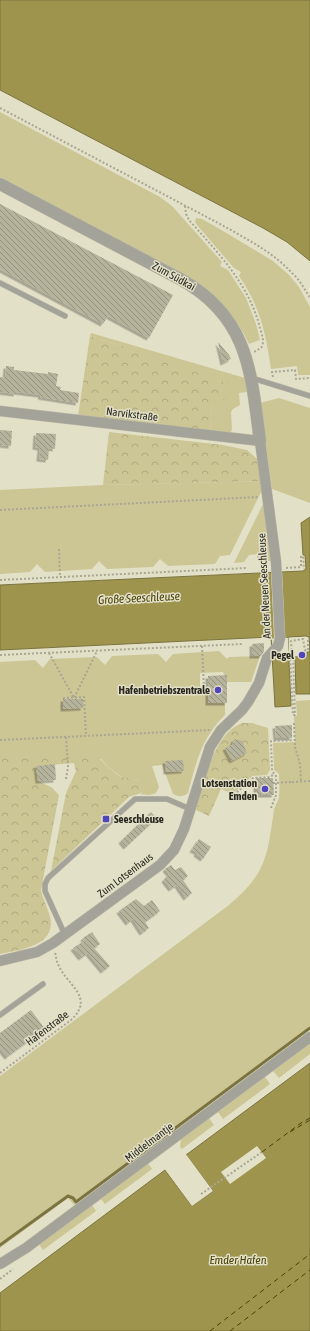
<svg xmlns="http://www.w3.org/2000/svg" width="310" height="1331" viewBox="0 0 310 1331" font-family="'Asap Condensed',sans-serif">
<defs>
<pattern id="forest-crowns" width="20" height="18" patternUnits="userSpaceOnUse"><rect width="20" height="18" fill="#ccc594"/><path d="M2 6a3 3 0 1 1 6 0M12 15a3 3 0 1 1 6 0" fill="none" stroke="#afa97f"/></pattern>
<pattern id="building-back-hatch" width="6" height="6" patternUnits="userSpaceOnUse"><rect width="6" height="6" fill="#b6b39c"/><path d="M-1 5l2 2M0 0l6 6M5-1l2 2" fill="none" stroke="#94927f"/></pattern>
<filter id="shadow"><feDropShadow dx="-2.5" dy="2.5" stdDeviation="0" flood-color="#0004"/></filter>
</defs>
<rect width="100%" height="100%" fill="#e3e0c8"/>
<path fill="#ccc594" d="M0,112L160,197L172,206L222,262L220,266L228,270L246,298L256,324L260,340L249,344C237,318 218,298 196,281L0,177Z
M196,218L202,219L218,228L273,261L289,275L299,287L310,307V375H298L297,366L271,369C266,334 260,306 239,276L241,272L234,268L197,225L195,222Z
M91,333L245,378L247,392L239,393L240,405L233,409L231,412L232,429L230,434L210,432L212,403L119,345L90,336Z
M279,398L310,408V503L272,489L260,403Z
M261,481L262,490L230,555L220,556L215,564L168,566L160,559L153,567L107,569L99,561L92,569L45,572L37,564L30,572L0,574V490L103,485Z
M264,502L271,561H257V554L249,555L244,562L234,563Z
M219,651L227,659L229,657L260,656L251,682H227L223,672L200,673V691H208L225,703V715C202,737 196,762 188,793C183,797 178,797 173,794L162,765L152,766L159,787L156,793L150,795L139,794L142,793L138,780C120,779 113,772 101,759L0,758V662L35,660L43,668L50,659L97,657L105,665L112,656L158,654L166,662L173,654Z
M310,700V1029L74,1205L68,1198L0,1248V1076L229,905C267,873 267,856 274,810C275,805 279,801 279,796C280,789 279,781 279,774L274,770L273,743L295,742L294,716H297L296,701Z
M310,1043V1054L279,1078L273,1071Z
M265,1077L270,1084L223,1119L218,1112Z
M209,1118L214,1125L182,1149L180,1147L181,1139Z
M148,1163L152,1169L105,1204L101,1199Z
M92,1205L96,1211L43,1250L39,1244Z"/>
<path fill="url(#forest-crowns)" d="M90,336L119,345L229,384V397L212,404L210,432L78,416Z
M109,432L223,445L247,450L257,459L261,481L103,485Z
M242,723H252L268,728L270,770L267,775L252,776L233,794L221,789L209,816L196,810C204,783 213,734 242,723Z
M92,754C103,760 106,766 115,773C123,779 133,778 143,782L144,785V790C140,795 135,794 129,797L51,871L66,793L76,771L74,763L37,766L38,781L51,787L59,795L41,890C43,900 48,908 50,917C57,946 20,950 0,954V758Z"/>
<path fill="#9e944e" stroke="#7b7440" d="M0,0H310V261L287,242L263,228L0,90Z
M310,517V694H296L295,657L307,656V652H310L309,637L306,636L288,637L291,706L275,707L271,637L0,650V585L303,571L306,569L305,555H303L301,523Z
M310,1063V1331H0V1293L165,1170L192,1206L213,1191L186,1155Z"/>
<path fill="#e3e0c8" d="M271,571H282L285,638H288L289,657L273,658L272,639L274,638Z
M257,1146L266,1158L230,1184L221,1172Z
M185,1153L213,1191L192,1206L164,1168L167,1169L193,1204L210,1191L184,1156Z"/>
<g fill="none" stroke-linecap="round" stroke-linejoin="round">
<path stroke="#7b7440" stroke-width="3" d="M0,1245L68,1196L73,1198L76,1202L310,1028"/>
<path stroke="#494106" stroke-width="1" stroke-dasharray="5 4" stroke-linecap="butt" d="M290,1132L310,1120
M262,1152L301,1123L310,1118
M210,1331L310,1254
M230,1331L310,1270"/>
</g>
<path fill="url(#building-back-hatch)" filter="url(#shadow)" d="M0,204L173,295L149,338L108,316L103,324L0,269Z
M218,342L229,355L231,359L223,363Z
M6,366L14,367V370L48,374V372L58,374L56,386L61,387L60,390L79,393L78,403L40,397L41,395L16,392V394L0,392V377L5,378Z
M0,430L12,431L11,446L0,445Z
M36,433L56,434L55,449L49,448L48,460L39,459L40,448L35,447Z
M264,643V651L261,656H252V644Z
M227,675V703H208V676Z
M63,699H83V708L63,709Z
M292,725V738H276L275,726Z
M234,739L242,741L247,753L232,761L225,748L232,745Z
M183,760L184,771L166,772L165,761Z
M55,764L56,780L38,781L36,766Z
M256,778H273L274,795H256Z
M151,812L157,818L126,847L121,841Z
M199,839L211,847L203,859L196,854L197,852L192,850Z
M171,865L175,870L181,867L188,876L183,880L192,893L186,898L177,885L171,889L164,880L169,874L165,869Z
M136,899L144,906L152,900L160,911L145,922L149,928L142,933L133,919L128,923L119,911Z
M92,932L100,944L94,948L110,966L103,971L88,953L81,958L73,948L84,941L83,938Z
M31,1010L45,1029L7,1057L0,1048V1033Z"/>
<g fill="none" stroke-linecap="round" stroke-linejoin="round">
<g stroke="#bebba6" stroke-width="6">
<path id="service" d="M0,283L65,316
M252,378L310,396
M65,935L45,891V884L48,878L135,799H167L190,809
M0,1015L43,984"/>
</g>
<g stroke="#bebba6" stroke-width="11">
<path id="minor" d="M0,411L260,441L276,562L280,638L278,646L267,658L259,683L248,702L242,710L221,730L210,747L184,829L174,850L160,865L53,943L37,952L0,961
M0,1264L26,1248L310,1037"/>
</g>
<g stroke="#bebba6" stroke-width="13">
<path id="tertiary" d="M0,184L182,280C249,318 251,373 260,441"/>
</g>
<path stroke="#a9a793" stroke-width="2" stroke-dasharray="2 2" stroke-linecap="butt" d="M0,108L220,224C245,238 273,252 292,273C300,280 305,290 310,298
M185,206L186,214L189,220C218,253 249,284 260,328C262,335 265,342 261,348L254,352
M273,377L272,372L295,370L296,379L310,378
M0,510L259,497
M59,549L60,577
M286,568L301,567V557L303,556L304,569
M0,580L247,568
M202,646L204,688
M49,653L74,698L97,651
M0,655L243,644
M292,655L293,657L295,714V715H293L290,657L292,655L291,641L303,639L305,650L307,651L308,649V638
M63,698L84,697L86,735
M294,723L295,747L300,764L301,782
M0,740L210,730
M66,779L68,767L66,736
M292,782L310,781
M234,795L253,778L270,777L274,774
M271,808L276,795V776L272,771L271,741L295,740
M0,1073L71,1020C96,997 66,985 58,964C56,960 56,956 55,952
M201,1194L262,1152
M0,1279L13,1269"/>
<use href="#service" stroke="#a4a399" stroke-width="5"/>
<use href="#minor" stroke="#a4a399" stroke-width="10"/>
<use href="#tertiary" stroke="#a4a399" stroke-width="12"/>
<path stroke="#a9a793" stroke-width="2" stroke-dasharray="2 2" stroke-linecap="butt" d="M273,783L292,782"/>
</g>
<g fill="#5145bc" stroke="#e3e0c8" stroke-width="1.5">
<circle cx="302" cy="655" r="4"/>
<circle cx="218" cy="690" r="4"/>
<circle cx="265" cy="789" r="4"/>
<rect x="102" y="815" width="8" height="8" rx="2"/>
</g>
<g text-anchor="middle" stroke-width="3" stroke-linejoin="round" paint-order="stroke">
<g font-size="11" fill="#2a281f" stroke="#e3e0c8">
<text transform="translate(174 276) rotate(29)" y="4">Zum Südkai</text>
<text transform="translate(132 414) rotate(7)" y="4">Narvikstraße</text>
<text transform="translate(264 586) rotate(-93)" y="4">An der Neuen Seeschleuse</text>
<text transform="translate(125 875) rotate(-37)" y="4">Zum Lotsenhaus</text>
<text transform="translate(47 1028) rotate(-37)" y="4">Hafenstraße</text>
<text transform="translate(149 1142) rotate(-37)" y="4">Middelmantje</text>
</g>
<g font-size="11" font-weight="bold" fill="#2a281f" stroke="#e3e0c8" text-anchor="end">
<text x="294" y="659">Pegel</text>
<text x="210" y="694">Hafenbetriebszentrale</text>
<text x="257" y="787">Lotsenstation<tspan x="257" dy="13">Emden</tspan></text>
<text x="114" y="823" text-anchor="start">Seeschleuse</text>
</g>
<g font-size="12" font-style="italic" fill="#494106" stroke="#e3e0c8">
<text transform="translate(139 598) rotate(-3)" y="4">Große Seeschleuse</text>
<text x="238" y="1264">Emder Hafen</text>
</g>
</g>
</svg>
